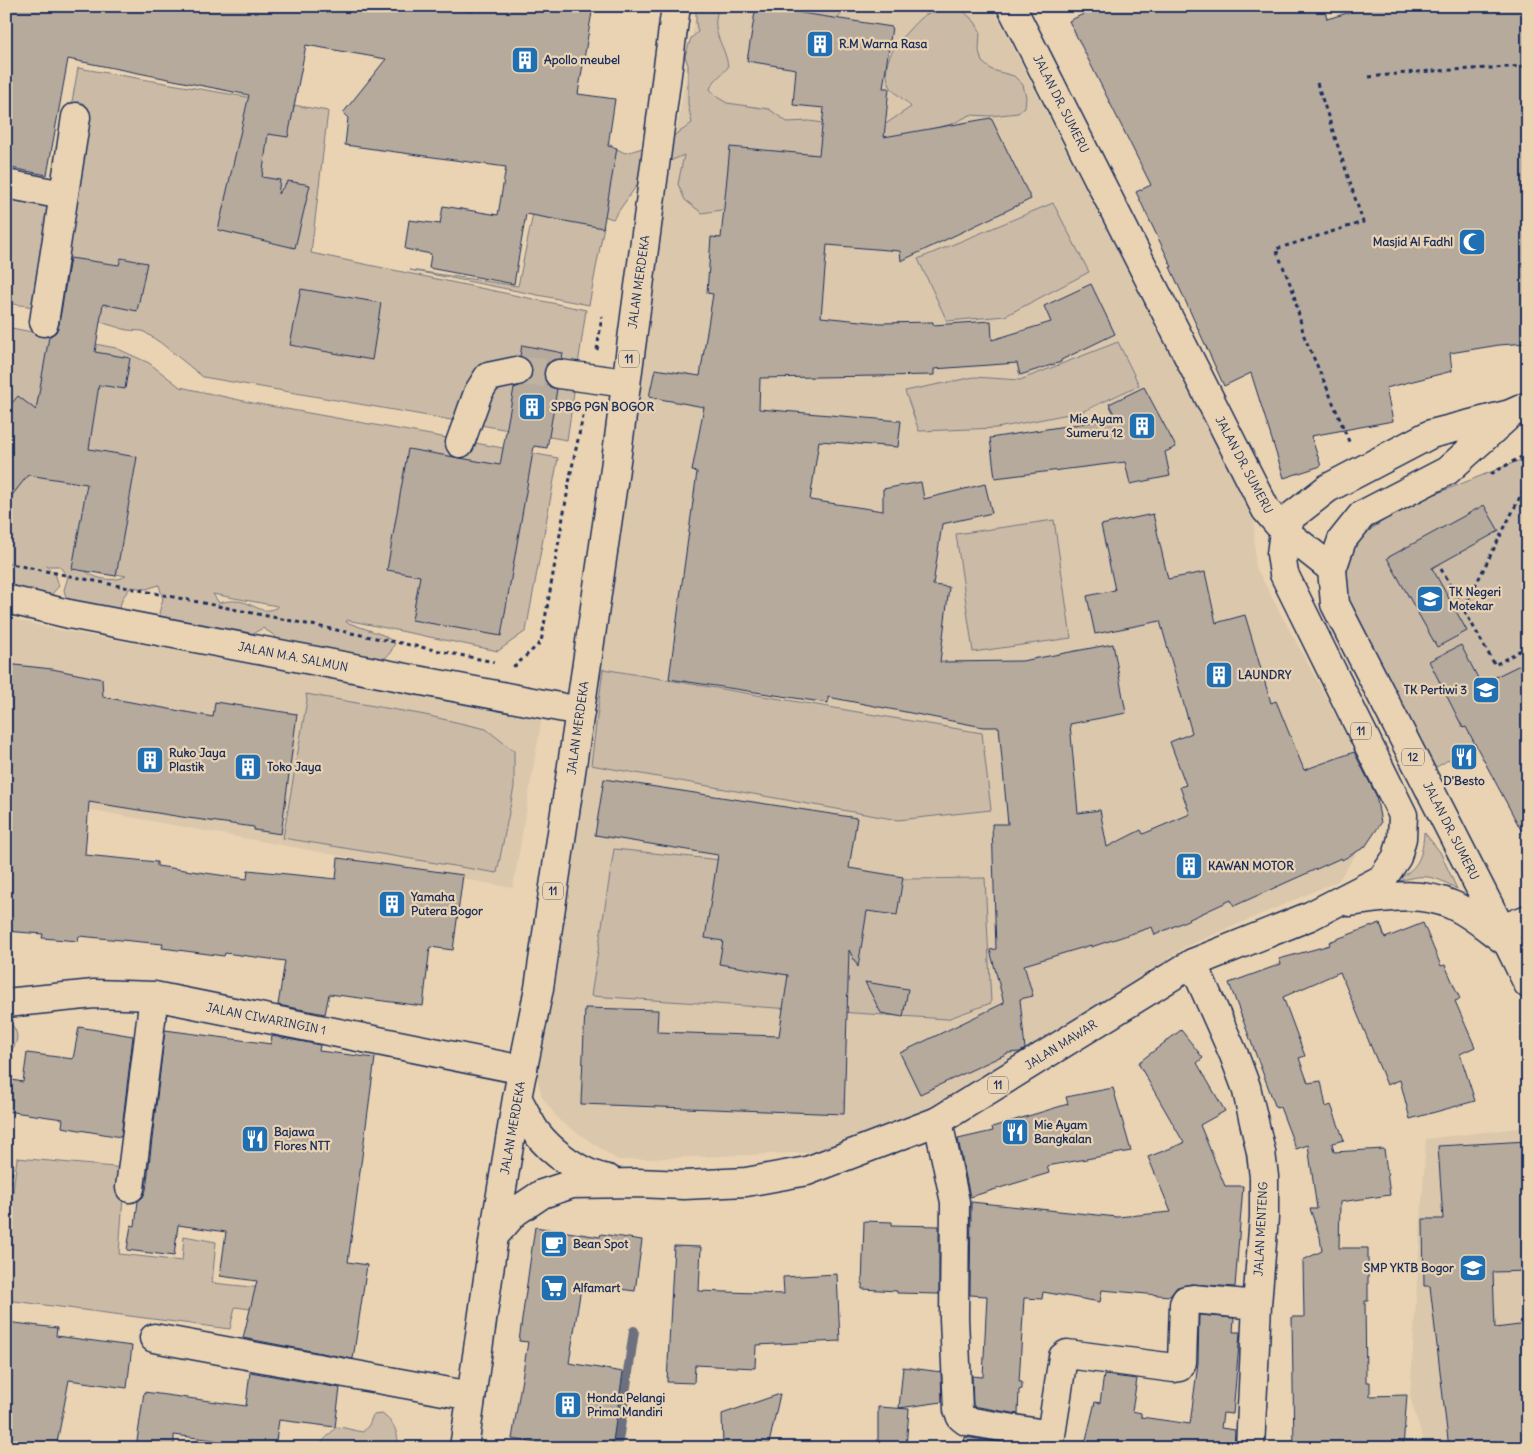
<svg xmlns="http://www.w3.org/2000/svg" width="1534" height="1454" viewBox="0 0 1534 1454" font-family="Delius,sans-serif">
<rect width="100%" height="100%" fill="#e9d3b2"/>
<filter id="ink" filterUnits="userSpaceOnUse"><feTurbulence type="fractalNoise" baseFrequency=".02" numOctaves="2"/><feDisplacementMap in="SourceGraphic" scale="10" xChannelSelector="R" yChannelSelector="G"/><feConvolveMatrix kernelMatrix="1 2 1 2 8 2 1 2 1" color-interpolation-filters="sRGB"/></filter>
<g filter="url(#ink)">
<path fill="#dac7ac" d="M697,6H992L1254,519L1255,566L1347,736L1373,815L1363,844L1338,881L1185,947L998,1079L847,1151L618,1160L560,1121L542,1097L530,1048Z
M6,617L48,628L542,716L513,888L6,794Z
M1528,1127V1448H1426L1410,1397L1426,1139Z"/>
<path fill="#cbbba6" stroke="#737582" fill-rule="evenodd" d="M696,6H719C709,35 725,42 728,67C722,75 714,79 710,89L717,97L727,103L769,109L787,122L809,121L830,124L884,125L911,107C906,100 894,94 890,86C880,63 894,47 908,31C913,26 918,19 925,15C934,10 947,8 958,6L975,22L980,31L979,51L982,62L992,70L1014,76L1023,85L1026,97L1025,107L1018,113L990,116L970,115L952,124L818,156L810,154L800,156L734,208L702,213L685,200L678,184L684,155L647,171L613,219L604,216L571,177L608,141L615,148L625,153C648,147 673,139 692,123L688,104V65L685,56L691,38L698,32L696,23Z
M780,6H839L841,15L833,22L792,17Z
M78,68L328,111L311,253L586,310L567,440L203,377L161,343L143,331L127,330L63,311L6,303V193L54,204Z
M1053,203L1089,272L1005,316L947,321L918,259Z
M533,214L604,226L589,305L410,270L518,286Z
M6,327L116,348L149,363L180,387L253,403L558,458L526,631L498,651L347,620L346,622L383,635L395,643C393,646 392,651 389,654C376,672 339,654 323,646L309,654L282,649L275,636L263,628L252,634L237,635L166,626L159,613L163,599L159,585L146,589L131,587L123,597L119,609L109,618L68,604L64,590L68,577L59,566H46L55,573L59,586L50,596L6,595ZM82,567L126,576C114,583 90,579 82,567ZM213,594L277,606L278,607C261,615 258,606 243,602C234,600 227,601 219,603Z
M1118,342L1139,385L1084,411L997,428L919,431L905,391L974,377L1020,380Z
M1528,457V712L1435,768L1342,590L1356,540L1403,507Z
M1054,520L1071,638L973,652L956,534Z
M603,669L982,733L991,810L898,820L591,765Z
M306,694L425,715L486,729L514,751V787L497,873L283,838L307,700Z
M1424,832L1440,852L1457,889C1431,873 1419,874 1391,884C1417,868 1422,863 1424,832Z
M614,849L904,879L985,878L991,1003L947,1019L591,996Z
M6,1019C20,1030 21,1044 6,1054Z
M17,1158L125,1168L119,1254L182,1261L184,1236L216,1242L212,1283L282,1290L275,1312L235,1307L230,1329L6,1300V1249Z
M382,1414C396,1424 397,1432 399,1448H318C323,1439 330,1435 336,1427C346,1427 353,1431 363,1432L369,1425L373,1415Z"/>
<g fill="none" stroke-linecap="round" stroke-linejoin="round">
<path stroke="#6c707f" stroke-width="10" d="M617,1448L634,1331"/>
</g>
<path fill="#b6aa9d" stroke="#1b2f5e" d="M6,6H444L473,12L474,6H593L578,94L615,99L608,146L617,148L603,228L526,214L514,284L429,268L431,254L405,249L409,220L440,224L443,206L498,215L506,167L345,145L348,118L343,113L386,59L306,45L288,137L268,134L262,177L280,180L278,194L288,181L310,185L295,248L218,230L249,95L68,59L47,175L6,167Z
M756,6L892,27L883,88H889L884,137L991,118L1031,199L901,261L900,251L827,245L821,317L880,323L933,322V325L991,321L992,340L1051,322L1044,306L1091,284L1115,334L1061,360V362L1020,375L1017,363L934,369V375L760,378L759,409L901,421L898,447L819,441L810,500L883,511V489L921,482L924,499L985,484L992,513L942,524L933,585L949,587L940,662L1022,661L1113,644L1126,713L1070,724L1078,813L1100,810L1107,847L1141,830L1143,834L1190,814L1180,787L1186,785L1170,742L1192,733L1160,621L1095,634L1087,596L1115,590L1101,525L1153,514L1168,579L1205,572L1216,623L1245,615L1271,703L1276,701L1304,770L1354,752L1376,795L1381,823L1365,847L1342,860L1341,858L1234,906L1231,900L1155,935L1152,927L1091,947V945L1024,965L1033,996L1020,999L1025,1049L1020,1052L1008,1053L920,1094L900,1053L1004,1003L990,950L996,949L992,824H1008L999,727H983L828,697V703L669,679L697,472L692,471L704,407L649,397L655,369L700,376L713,294L707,293L711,237L721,238L730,147L819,155L824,108L793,105L796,69L747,61Z
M1100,6H1324L1327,19L1371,6H1528V343L1499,345L1450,353L1452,371L1386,388L1393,421L1311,436L1321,466L1284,478L1251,373L1224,386L1170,267H1172L1136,192L1151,185L1069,21Z
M70,258L119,265L121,258L147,263L137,311L103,304L95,352L130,358L125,389L99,385L89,449L137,457L116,576L72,569L87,484L28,475L6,503V410L18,396L36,410L49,337L56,332L59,324Z
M301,289L381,303L372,360L290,345Z
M522,345L563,353L562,359L553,360L547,364L544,371L545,380L550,387L557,389L547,448L534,446L501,636L412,620L420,576L387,570L408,449L500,465L514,388L527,383L532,375V368L529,361L520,356Z
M1144,387L1176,447L1165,452L1170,476L1130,484L1125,462L995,478L990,438L1116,418L1109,404Z
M1484,505L1499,531L1432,568L1467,631L1437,647L1387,558Z
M1461,645L1481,684L1528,661V843L1466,727L1463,728L1429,661Z
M6,664L52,669L102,679L103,697L213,717L215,702L297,714L281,834L254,830V827L188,818L89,802L85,855L157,862V866L247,879L248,870L336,879L338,858L463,875L453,950L430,947L423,1006L329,994L325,1014L278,1005L285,961L225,953L224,956L162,948L163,944L79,936L78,941L42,938L43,934L6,931Z
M604,779L857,818L849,868L903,877L897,915L867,911L858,967L849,950L844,1114L581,1104L585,1008L658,1010L657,1032L779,1036L788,975L719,964L723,941L705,938L718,855L595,835Z
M1380,923L1385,938L1423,923L1441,966L1445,965L1460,999L1455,1001L1475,1047L1460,1054L1475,1101L1410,1119L1400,1080L1387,1085L1340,972L1283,997L1305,1056L1299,1058L1308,1083L1321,1081L1326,1107L1331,1105L1344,1140L1332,1143L1334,1152L1384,1149L1390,1195L1340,1202L1339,1248H1368V1301H1365L1366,1382H1370V1396L1407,1395L1403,1448H1294L1292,1317H1304L1303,1260L1322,1251L1320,1237L1310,1209H1317L1308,1145L1296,1149L1280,1107L1276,1108L1229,983L1281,964L1279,959L1330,945L1329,942Z
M865,982L908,989L903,1017L881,1013Z
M79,1027L133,1036L121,1137L62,1127L63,1119L6,1111V1079L23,1082L27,1053L73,1059Z
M165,1030L271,1044L272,1036L320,1045L319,1051L375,1058L348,1262L367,1265L353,1359L243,1338L257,1281L220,1276L226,1232L178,1225L174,1256L127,1250L131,1225L135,1226L138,1201L143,1197L146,1190Z
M1181,1030L1203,1058L1197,1063L1225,1111L1200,1125L1225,1186H1243L1235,1287L1191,1284L1177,1287L1170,1296L1102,1290L1100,1302L1043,1292L1042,1299L1024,1298L1019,1382H1022V1389L1019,1390L1018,1414L973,1406L972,1376L983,1377L987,1296L970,1295L971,1202L1117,1217L1171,1212L1148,1157L1184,1143L1138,1063Z
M1113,1088L1131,1151L1047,1166L1049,1173L970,1197L958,1139L993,1131L992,1127L1068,1104L1066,1097Z
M1528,1141V1271L1493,1272L1495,1328L1528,1324V1446L1515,1448H1449L1430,1286H1424L1423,1219H1443L1438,1146Z
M864,1221L892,1222V1225L939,1226V1294L897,1293V1291L862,1289Z
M535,1227L600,1237L601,1234L642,1240L635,1291L612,1288L611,1292L581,1288L569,1363L623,1372L612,1448H569L512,1439L528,1342L519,1341Z
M674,1246L701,1247L699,1291L784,1294L783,1277L837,1274L840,1341L756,1345L755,1368L695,1365L694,1383L667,1382Z
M1199,1315L1234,1318L1233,1332H1240L1233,1414L1223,1413L1221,1428L1235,1430L1234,1448H1084L1095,1402L1100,1403L1104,1375L1137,1379L1132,1411L1141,1413V1417L1190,1424L1198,1363Z
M6,1322L57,1328L56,1336L132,1346L127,1388L69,1380L56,1448H6Z
M903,1367L941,1372L942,1402L899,1408Z
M250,1372L340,1388L335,1427L279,1420L275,1448H245L246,1444L174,1435V1448H136L144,1392L246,1406Z
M780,1394L768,1448H723L722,1414Z
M878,1407L909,1409L906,1448H878Z
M965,1437L1016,1445V1448H963Z"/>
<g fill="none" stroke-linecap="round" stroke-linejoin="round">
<path stroke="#c0b2a1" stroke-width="28" stroke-dasharray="28 14" stroke-linecap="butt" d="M517,371L559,374"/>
<g stroke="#1b2f5e" stroke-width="31">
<path id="minor" d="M1011,6L1266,510L1284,531L1332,569
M6,184L63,195
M44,322L76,117
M559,374L626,383
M460,443L478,393L488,377L517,371
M6,599L69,614L580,711
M1501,929L1528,919
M1193,963L1234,1055L1246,1087L1261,1152L1264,1177V1217L1257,1305L1250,1448
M6,1003L94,994L154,996L523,1070
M938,1121L955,1202L954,1318L958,1410L961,1417L966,1421L1050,1435
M130,1188L154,996
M154,1338L471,1396
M1049,1448L1063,1357L1067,1354L1174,1368L1179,1367L1182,1362L1184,1304L1186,1300L1193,1299L1257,1305"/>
</g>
<g stroke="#1b2f5e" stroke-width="31">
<path id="major" d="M1507,417L1447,471L1362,515L1342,540L1332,569L1335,604L1501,929L1528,984
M1349,902C1383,898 1419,890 1452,905C1471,913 1487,928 1504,940
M517,1098C524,1109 529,1122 536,1132C552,1153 582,1175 608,1179
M494,1236L515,1212L542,1194L572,1184L637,1183L684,1185L746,1182L807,1171L938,1121L1193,963L1310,916L1382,879L1397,857L1402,838L1403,815L1284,574L1281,554L1284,531L1292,516L1328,488L1431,434L1510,414L1528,406
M464,1448L494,1236L517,1098L539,988L580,711L614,476L676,6"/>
</g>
<path stroke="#1b2f5e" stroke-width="3" stroke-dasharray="4 4" stroke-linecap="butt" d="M1369,77L1416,72L1528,66
M1317,83L1363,222L1276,249L1293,291L1304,336L1327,388L1350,444
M597,350L602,316
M1491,474L1528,453
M6,563L494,662
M1441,569L1495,665L1528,646
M1464,608L1528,481
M513,665L515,666L541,642L571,472L585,407
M6,1223L13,1160"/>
<use href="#minor" stroke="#e9d3b2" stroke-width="28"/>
<use href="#major" stroke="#e9d3b2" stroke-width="28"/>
</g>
</g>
<defs>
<g id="building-square" transform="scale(1.4375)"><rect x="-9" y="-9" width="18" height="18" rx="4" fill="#1f6fb2" stroke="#e9d3b2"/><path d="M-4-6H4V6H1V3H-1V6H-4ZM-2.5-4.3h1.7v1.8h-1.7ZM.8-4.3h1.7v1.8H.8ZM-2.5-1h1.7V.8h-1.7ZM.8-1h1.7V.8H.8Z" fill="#fff"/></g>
<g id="mosque-square" transform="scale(1.4375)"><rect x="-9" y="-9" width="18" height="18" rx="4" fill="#1f6fb2" stroke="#e9d3b2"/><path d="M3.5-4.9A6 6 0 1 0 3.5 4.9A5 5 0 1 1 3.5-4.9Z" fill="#fff"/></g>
<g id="school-square" transform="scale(1.4375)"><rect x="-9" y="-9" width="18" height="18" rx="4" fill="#1f6fb2" stroke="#e9d3b2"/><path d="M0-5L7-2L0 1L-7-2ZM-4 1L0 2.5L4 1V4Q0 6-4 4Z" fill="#fff"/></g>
<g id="restaurant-square" transform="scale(1.4375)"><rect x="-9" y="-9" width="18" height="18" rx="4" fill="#1f6fb2" stroke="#e9d3b2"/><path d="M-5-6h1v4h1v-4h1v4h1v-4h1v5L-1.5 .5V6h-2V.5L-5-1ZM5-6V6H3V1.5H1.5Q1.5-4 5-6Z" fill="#fff"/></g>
<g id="cafe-square" transform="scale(1.4375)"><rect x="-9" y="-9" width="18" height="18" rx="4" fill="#1f6fb2" stroke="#e9d3b2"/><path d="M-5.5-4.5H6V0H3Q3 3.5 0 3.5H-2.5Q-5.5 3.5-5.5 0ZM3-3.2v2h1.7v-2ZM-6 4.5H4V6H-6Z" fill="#fff"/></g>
<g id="supermarket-square" transform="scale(1.4375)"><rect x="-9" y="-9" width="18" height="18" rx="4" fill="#1f6fb2" stroke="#e9d3b2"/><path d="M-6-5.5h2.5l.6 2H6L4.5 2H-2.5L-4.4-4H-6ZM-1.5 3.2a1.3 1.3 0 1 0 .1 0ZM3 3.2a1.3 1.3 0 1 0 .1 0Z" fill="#fff"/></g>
</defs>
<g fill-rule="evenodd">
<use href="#building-square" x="820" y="44"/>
<use href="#building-square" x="525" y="60"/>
<use href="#mosque-square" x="1472" y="242"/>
<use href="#building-square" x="532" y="407"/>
<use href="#building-square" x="1142" y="426"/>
<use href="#school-square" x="1430" y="599"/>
<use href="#building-square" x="1219" y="675"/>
<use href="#school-square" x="1486" y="690"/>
<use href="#restaurant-square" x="1464" y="757"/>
<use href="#building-square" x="150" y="760"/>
<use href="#building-square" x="248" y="767"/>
<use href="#building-square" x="1189" y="866"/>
<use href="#building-square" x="392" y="904"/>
<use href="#restaurant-square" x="1015" y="1132"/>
<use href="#restaurant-square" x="255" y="1139"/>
<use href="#cafe-square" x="554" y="1244"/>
<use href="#school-square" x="1473" y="1268"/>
<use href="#supermarket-square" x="554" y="1288"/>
<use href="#building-square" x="568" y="1405"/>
</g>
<g text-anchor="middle" stroke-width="4.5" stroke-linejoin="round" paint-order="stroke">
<g fill="#e9d3b2" stroke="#596077" stroke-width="1">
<rect x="619" y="350.5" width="20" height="17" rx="4"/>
<rect x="1351" y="722.5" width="20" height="17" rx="4"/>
<rect x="1402" y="748.5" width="22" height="17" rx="4"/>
<rect x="543" y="882.5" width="20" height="17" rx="4"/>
<rect x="988" y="1076.5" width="20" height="17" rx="4"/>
</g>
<g font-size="11" font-weight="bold" fill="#1b2f5e">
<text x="629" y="363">11</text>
<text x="1361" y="735">11</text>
<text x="1413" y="761">12</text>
<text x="553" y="895">11</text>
<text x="998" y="1089">11</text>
</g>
<g font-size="12" font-weight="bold" fill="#1b2f5e" stroke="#e9d3b2" text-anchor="start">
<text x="839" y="48">R.M Warna Rasa</text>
<text x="544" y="64">Apollo meubel</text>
<text x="1453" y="246" text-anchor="end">Masjid Al Fadhl</text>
<text x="551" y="411">SPBG PGN BOGOR</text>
<text x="1123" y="423" text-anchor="end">Mie Ayam<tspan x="1123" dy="14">Sumeru 12</tspan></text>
<text x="1449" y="596">TK Negeri<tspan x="1449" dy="14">Motekar</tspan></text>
<text x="1238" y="679">LAUNDRY</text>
<text x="1467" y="694" text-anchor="end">TK Pertiwi 3</text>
<text x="169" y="757">Ruko Jaya<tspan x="169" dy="14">Plastik</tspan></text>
<text x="267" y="771">Toko Jaya</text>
<text x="1464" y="785" text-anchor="middle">D'Besto</text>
<text x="1208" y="870">KAWAN MOTOR</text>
<text x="411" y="901">Yamaha<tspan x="411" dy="14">Putera Bogor</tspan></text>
<text x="1034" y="1129">Mie Ayam<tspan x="1034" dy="14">Bangkalan</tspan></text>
<text x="274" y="1136">Bajawa<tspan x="274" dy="14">Flores NTT</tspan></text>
<text x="573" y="1248">Bean Spot</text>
<text x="1454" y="1272" text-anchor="end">SMP YKTB Bogor</text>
<text x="573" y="1292">Alfamart</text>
<text x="587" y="1402">Honda Pelangi<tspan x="587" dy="14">Prima Mandiri</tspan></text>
</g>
<g font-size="12" fill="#1b2f5e" stroke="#e9d3b2">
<text transform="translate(1061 104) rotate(63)" y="4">JALAN DR. SUMERU</text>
<text transform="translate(639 282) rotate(-82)" y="4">JALAN MERDEKA</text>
<text transform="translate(1244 465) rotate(62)" y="4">JALAN DR. SUMERU</text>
<text transform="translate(293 657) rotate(11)" y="4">JALAN M.A. SALMUN</text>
<text transform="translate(578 728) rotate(-82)" y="4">JALAN MERDEKA</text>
<text transform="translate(1451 831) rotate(63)" y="4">JALAN DR. SUMERU</text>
<text transform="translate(266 1019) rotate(11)" y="4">JALAN CIWARINGIN 1</text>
<text transform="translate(1061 1045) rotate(-32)" y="4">JALAN MAWAR</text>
<text transform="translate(513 1128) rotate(-80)" y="4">JALAN MERDEKA</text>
<text transform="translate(1261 1229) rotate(-87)" y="4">JALAN MENTENG</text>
</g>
</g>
<rect width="1534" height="1454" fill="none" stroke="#e9d3b2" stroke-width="25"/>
<rect x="12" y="12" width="1509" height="1429" fill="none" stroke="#1b2f5e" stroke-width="2" filter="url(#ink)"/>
</svg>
